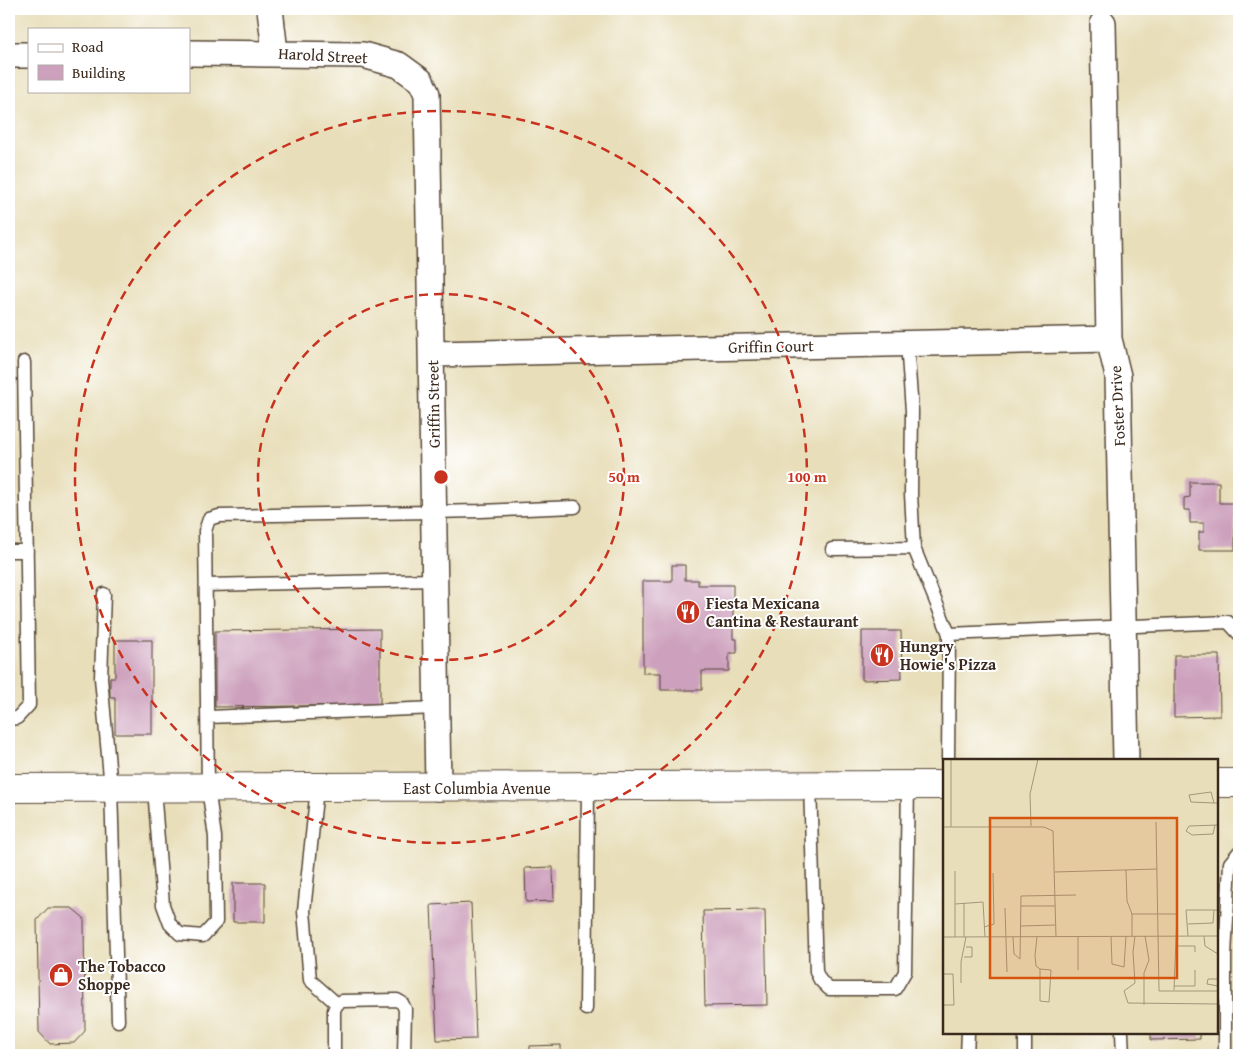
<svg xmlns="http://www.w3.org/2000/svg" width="1248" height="1064" viewBox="0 0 1248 1064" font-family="'Gentium Book Plus',serif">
<rect width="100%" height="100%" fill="#fff"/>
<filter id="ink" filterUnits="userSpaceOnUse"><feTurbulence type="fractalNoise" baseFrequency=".02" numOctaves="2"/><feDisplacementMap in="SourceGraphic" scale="10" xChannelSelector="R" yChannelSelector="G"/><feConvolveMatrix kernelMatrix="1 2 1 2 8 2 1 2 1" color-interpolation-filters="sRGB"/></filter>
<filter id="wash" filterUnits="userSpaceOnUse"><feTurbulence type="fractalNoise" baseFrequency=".0096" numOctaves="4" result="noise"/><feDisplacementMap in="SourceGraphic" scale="20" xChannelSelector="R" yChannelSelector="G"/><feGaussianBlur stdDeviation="1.12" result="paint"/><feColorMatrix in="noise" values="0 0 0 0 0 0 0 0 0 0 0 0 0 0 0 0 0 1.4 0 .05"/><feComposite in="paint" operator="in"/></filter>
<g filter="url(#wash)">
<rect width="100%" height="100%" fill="#e8deb9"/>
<g id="blocks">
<path fill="#cda1bd" d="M1190,482H1219V503H1235V550H1199V532H1204V523H1190V510H1184V498L1190,497Z
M672,565H685V580H698V585H733V639H737V653H729V671H702V690H661V673H643V581H672Z
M380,629V705L215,707V631Z
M862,631H901L902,679L862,680Z
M115,640H152V734H115V697H110V677H115Z
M1174,655H1219L1220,716L1174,717Z
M553,867L554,901L526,902L525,868Z
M233,883H265V922H233Z
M471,903L476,1039L437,1040L431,905Z
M48,908H72L84,918L85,1031L74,1043L50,1044L39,1032L37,920Z
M765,910L767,1005L705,1006L703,911Z
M1151,1033H1200V1039L1151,1040Z
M561,1045V1055H530V1046Z"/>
</g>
</g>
<g filter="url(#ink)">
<use href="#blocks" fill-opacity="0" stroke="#554535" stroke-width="1"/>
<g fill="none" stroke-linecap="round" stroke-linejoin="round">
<g stroke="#554535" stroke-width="15">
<path id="lane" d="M907,343L912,411L911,494L914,548L949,634
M832,549L914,548
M9,551H27
M207,585L435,580
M104,594L101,678L111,788L118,1021
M208,717L437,708
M9,719L17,718L29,705L24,362
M948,760L949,634L1228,622L1239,634
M810,785L816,972L820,980L829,989H895L905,972L908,785
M154,788L163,905L170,924L180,934L203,936L216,922L215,837L208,788L205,531L209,519L219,516L481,511L575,507
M317,788L304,911L310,980L337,1004
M586,1009L588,787
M1025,1033V1055
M1122,1033L1123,1055
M334,1055V1010L337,1004L342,1001L397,1000L402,1003L405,1009L404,1055
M967,1055L968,1033
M1225,1055V956L1230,863L1239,852"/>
</g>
<g stroke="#554535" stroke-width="28">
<path id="street" d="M270,9L275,52
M1103,23L1109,339L1118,376L1126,760
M189,53L363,55L399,65L421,81L427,94L438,788
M9,55H29
M432,354L1109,339"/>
</g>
<g stroke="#554535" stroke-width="30">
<path id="primary" d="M1217,783H1239
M9,788L944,785"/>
</g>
<use href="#lane" stroke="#fff" stroke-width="12"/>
<use href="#street" stroke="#fff" stroke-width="25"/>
<use href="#primary" stroke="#fff" stroke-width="28"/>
</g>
</g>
<g fill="none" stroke="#c8321e" stroke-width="2.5" stroke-dasharray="9 6">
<circle cx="441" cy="477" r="183"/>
<circle cx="441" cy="477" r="366"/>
</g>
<defs>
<g id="restaurant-disc" transform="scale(1.25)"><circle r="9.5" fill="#c8321e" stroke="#fff"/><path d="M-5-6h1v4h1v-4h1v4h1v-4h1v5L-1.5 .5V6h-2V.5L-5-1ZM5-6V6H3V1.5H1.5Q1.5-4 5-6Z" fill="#fff"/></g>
<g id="shop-disc" transform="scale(1.25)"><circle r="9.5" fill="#c8321e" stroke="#fff"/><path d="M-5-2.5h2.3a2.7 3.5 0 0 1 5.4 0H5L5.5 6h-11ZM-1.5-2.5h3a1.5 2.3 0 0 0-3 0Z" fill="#fff"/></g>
</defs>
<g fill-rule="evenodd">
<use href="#restaurant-disc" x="688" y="612"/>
<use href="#restaurant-disc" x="882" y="655"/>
<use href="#shop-disc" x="61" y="975"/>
</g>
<g text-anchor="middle" stroke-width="4" stroke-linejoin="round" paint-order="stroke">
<g font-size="16" fill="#3b2a1e" stroke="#fff">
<text transform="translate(323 55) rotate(3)" y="6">Harold Street</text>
<text transform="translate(771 346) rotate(-1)" y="6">Griffin Court</text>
<text transform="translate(433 404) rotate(-91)" y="6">Griffin Street</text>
<text transform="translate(1117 406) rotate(-93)" y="6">Foster Drive</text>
<text x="477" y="794">East Columbia Avenue</text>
</g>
<g font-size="16" font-weight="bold" fill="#3b2a1e" stroke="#fff" text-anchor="start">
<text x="706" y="609">Fiesta Mexicana<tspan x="706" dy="18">Cantina &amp; Restaurant</tspan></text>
<text x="900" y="652">Hungry<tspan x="900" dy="18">Howie's Pizza</tspan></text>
<text x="78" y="972">The Tobacco<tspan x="78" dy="18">Shoppe</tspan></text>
</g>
</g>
<g transform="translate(943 759)">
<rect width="275" height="275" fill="#e8deb9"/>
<path fill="none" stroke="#a3967b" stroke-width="1" d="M8,0V68M271,44L268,33L246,36L248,43L271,44H275M213,63L216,232H275M272,66L270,75L249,76L243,72L246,67L275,66M88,67L87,35L95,0M0,68H101L110,72L113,178M183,111L184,142L189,155M12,112V145M112,113L214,110M21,144V178M78,147H112M62,149L64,213M245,165L270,164L271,151M78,167L112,166M41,168L51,165L50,114M168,177L169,205L181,208L183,177M189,177V155H234L231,231M192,177L190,193L192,224L181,232L185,244L275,245M245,177L243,151H275M261,177L262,187L275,195M0,178L275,177M12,178V145L40,143L42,178M70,178L71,195L77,200L78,137L133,136M94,178L92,196L93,207L97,210V242L106,243L108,211L97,210M234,187H252V193M21,198H29V188H23M135,211V178M0,215H10L11,246H0M275,220H265L264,225L275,227M18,224V203L23,178M231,227H252V211M201,246V214L206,201L202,177"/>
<path fill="#d7540e" fill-opacity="0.15" stroke="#d7540e" stroke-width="2.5" d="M47,59H234V219H47Z"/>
<rect width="275" height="275" fill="none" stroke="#3b2a1e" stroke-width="2.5"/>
</g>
<circle cx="441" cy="477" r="8" fill="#c8321e" stroke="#fff" stroke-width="2.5"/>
<g font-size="15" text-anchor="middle" font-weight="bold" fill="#c8321e" stroke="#fff" stroke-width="4" stroke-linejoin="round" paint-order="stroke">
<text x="624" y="482">50 m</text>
<text x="807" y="482">100 m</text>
</g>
<rect width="1248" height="1064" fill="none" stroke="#fff" stroke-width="30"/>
<rect x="28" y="28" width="162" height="65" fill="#ffffff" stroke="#b1aaa5"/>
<rect x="38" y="44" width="25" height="8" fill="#ffffff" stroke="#b1aaa5"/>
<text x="72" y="52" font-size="15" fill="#3b2a1e">Road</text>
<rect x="38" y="65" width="25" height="15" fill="#cda1bd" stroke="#b1aaa5"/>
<text x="72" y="78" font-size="15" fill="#3b2a1e">Building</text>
</svg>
